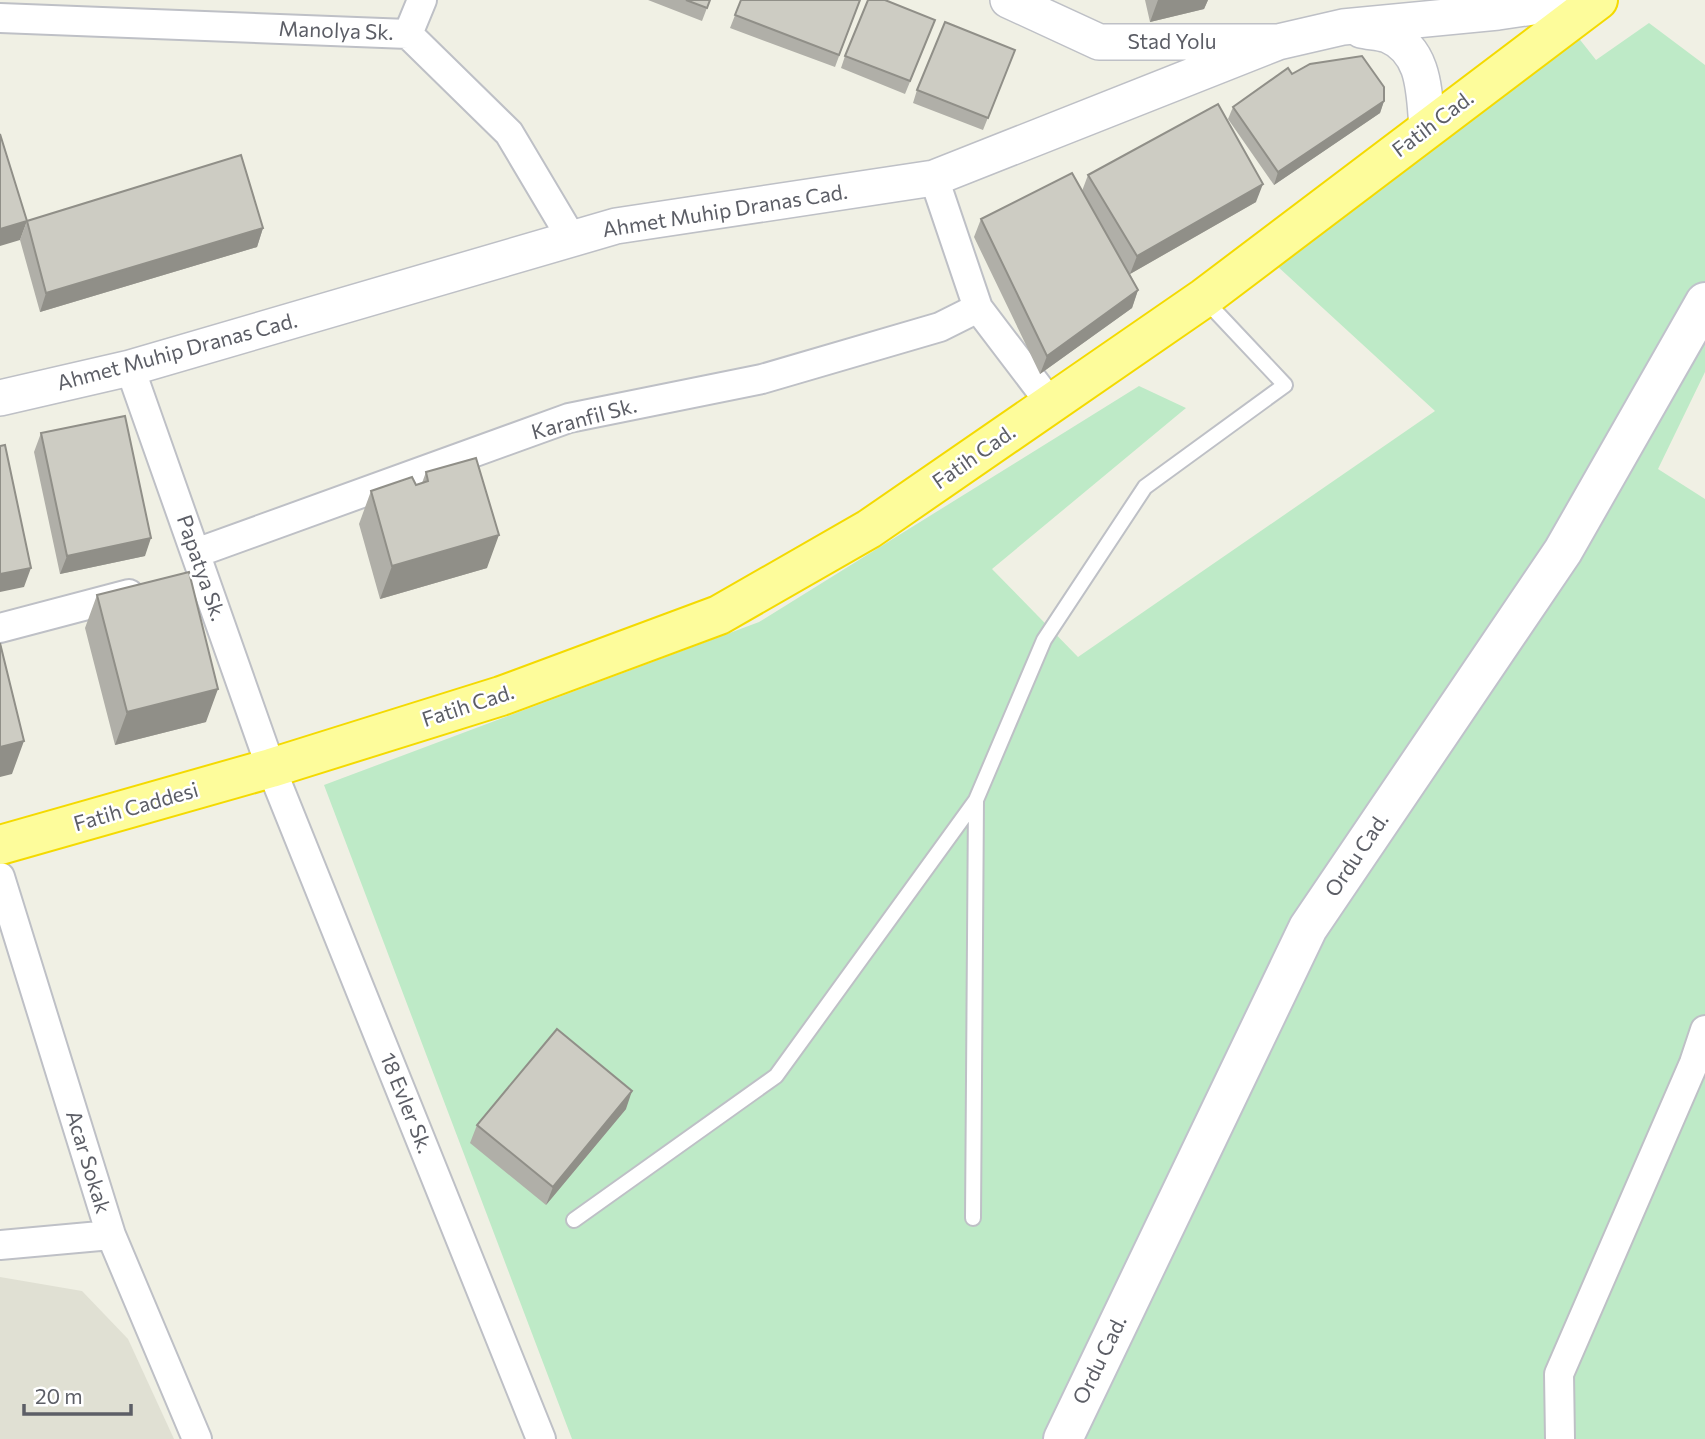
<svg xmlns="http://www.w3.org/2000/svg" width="1705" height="1439" viewBox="0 0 1705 1439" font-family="Commissioner,sans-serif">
<rect width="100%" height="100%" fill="#f0f0e4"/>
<path fill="#e0e0d3" d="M0,1277L82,1291L128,1339L174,1439H0Z"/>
<path fill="#beeac7" d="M1566,22L1596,60L1649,23L1705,65V372L1658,469L1705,499V1439H572L324,785L759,622L1139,386L1186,408L992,569L1078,657L1435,411L1276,265Z"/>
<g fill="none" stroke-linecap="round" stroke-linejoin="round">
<g stroke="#bec0c6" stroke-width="18">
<path id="service" d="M973,1218L976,800
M574,1220L776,1076L976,800L1044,640L1145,487L1285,385L1204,299"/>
</g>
<g stroke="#bec0c6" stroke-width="32">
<path id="minor" d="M0,18L408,34L509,133L572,239
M408,34L422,0
M934,178L978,308L1051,404
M130,368L271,768L541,1439
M196,553L569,418L762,379L940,327L978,308
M0,628L129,594
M0,877L111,1235L197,1439
M0,1245L111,1235
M1560,1439L1559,1374L1694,1063L1705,1030"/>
</g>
<g stroke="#bec0c6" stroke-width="38">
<path id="tertiary" d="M1008,0L1099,42H1278L1343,27L1498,12L1580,0
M1361,30C1369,32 1380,32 1388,35C1426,51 1424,94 1427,128
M0,398L130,368L616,226L934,178L1278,42"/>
</g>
<g stroke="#c0c2cb" stroke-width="42">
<path id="secondary" d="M1063,1439L1308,928L1563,551L1705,302"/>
</g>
<g stroke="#f4da00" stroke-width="42">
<path id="trunk" d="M0,845L271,768L501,696L719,615L869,529L1204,298L1598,0"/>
</g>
<use href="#service" stroke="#fff" stroke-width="14"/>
<use href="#minor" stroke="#fff" stroke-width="28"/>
<use href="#tertiary" stroke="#fff" stroke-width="35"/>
<use href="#secondary" stroke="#fff" stroke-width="38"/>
<use href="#trunk" stroke="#fdfc9b" stroke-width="38"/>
</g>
<path fill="#b0afa8" d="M648,0H710L702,21Z
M741,0H860L835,67L730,28Z
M1145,0H1208L1204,9L1150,22Z
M930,33L905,94L841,68L845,56Z
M1015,50L983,130L913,103L917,90Z
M1292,74L1384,101L1380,113L1274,185L1228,119L1233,107Z
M1088,175L1256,202L1130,274L1138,290L1132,308L1040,374L974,237L981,219L1082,191Z
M27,221L263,228L257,247L40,312L20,240Z
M41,433L145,556L60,574L34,452Z
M426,472L487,568L380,599L359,524L371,491L416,485L422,483Z
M97,595L206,722L115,745L85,628Z
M626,1109L546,1205L470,1143L477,1125Z"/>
<path fill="#908f88" d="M1158,0H1208L1204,9L1150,22Z
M1384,101L1380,113L1274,185L1278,172Z
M1263,184L1256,202L1130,274L1137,256Z
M27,221L20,240L0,246V229Z
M263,228L257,247L40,312L46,293Z
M1138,290L1132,308L1040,374L1047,356Z
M499,535L487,568L380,599L392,566Z
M151,538L145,556L60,574L67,556Z
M31,568L24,587L0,592V574Z
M218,689L206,722L115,745L127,712Z
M24,741L12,774L0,777V747Z
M632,1091L626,1109L546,1205L553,1187Z"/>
<path fill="#cdccc3" stroke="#908f88" stroke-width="2" d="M686,0H710L707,8Z
M741,0H860L839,55L735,15Z
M868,0H885L935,20L910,81L845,56Z
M945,22L1015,50L988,118L917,90Z
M1362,56L1384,87V101L1278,172L1233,107L1288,68L1292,74L1310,64Z
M1218,104L1263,184L1137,256L1088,175Z
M0,134L27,221L0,229Z
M241,155L263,228L46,293L27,221Z
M1072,173L1138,290L1047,356L981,219Z
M125,416L151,538L67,556L41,433Z
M5,445L31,568L0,574V446Z
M476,458L499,535L392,566L371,491L412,477L416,485L428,481L426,472Z
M189,572L218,689L127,712L97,595Z
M0,643L24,741L0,747Z
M557,1029L632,1091L553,1187L477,1125Z"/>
<g text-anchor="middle" stroke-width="5" stroke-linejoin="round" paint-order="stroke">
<g font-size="21" fill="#5c5e66" stroke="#fff">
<text transform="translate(336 31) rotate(2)" y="7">Manolya Sk.</text>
<text x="1172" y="49">Stad Yolu</text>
<text transform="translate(1433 124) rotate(-37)" y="7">Fatih Cad.</text>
<text transform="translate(725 211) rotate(-9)" y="7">Ahmet Muhip Dranas Cad.</text>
<text transform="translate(177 352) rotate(-15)" y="7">Ahmet Muhip Dranas Cad.</text>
<text transform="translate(584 419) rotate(-15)" y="7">Karanfil Sk.</text>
<text transform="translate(974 457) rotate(-35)" y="7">Fatih Cad.</text>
<text transform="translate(201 568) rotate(71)" y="7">Papatya Sk.</text>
<text transform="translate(468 706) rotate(-18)" y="7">Fatih Cad.</text>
<text transform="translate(136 807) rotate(-16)" y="7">Fatih Caddesi</text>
<text transform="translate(1357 855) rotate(-56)" y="7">Ordu Cad.</text>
<text transform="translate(406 1103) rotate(68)" y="7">18 Evler Sk.</text>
<text transform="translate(88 1162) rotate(73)" y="7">Acar Sokak</text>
<text transform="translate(1100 1360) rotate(-64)" y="7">Ordu Cad.</text>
</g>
</g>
<path d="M24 1404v10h107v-10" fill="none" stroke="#5c5e66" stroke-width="3.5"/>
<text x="35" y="1404" font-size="21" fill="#5c5e66" stroke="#ffffff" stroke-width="5" paint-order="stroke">20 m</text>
</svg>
